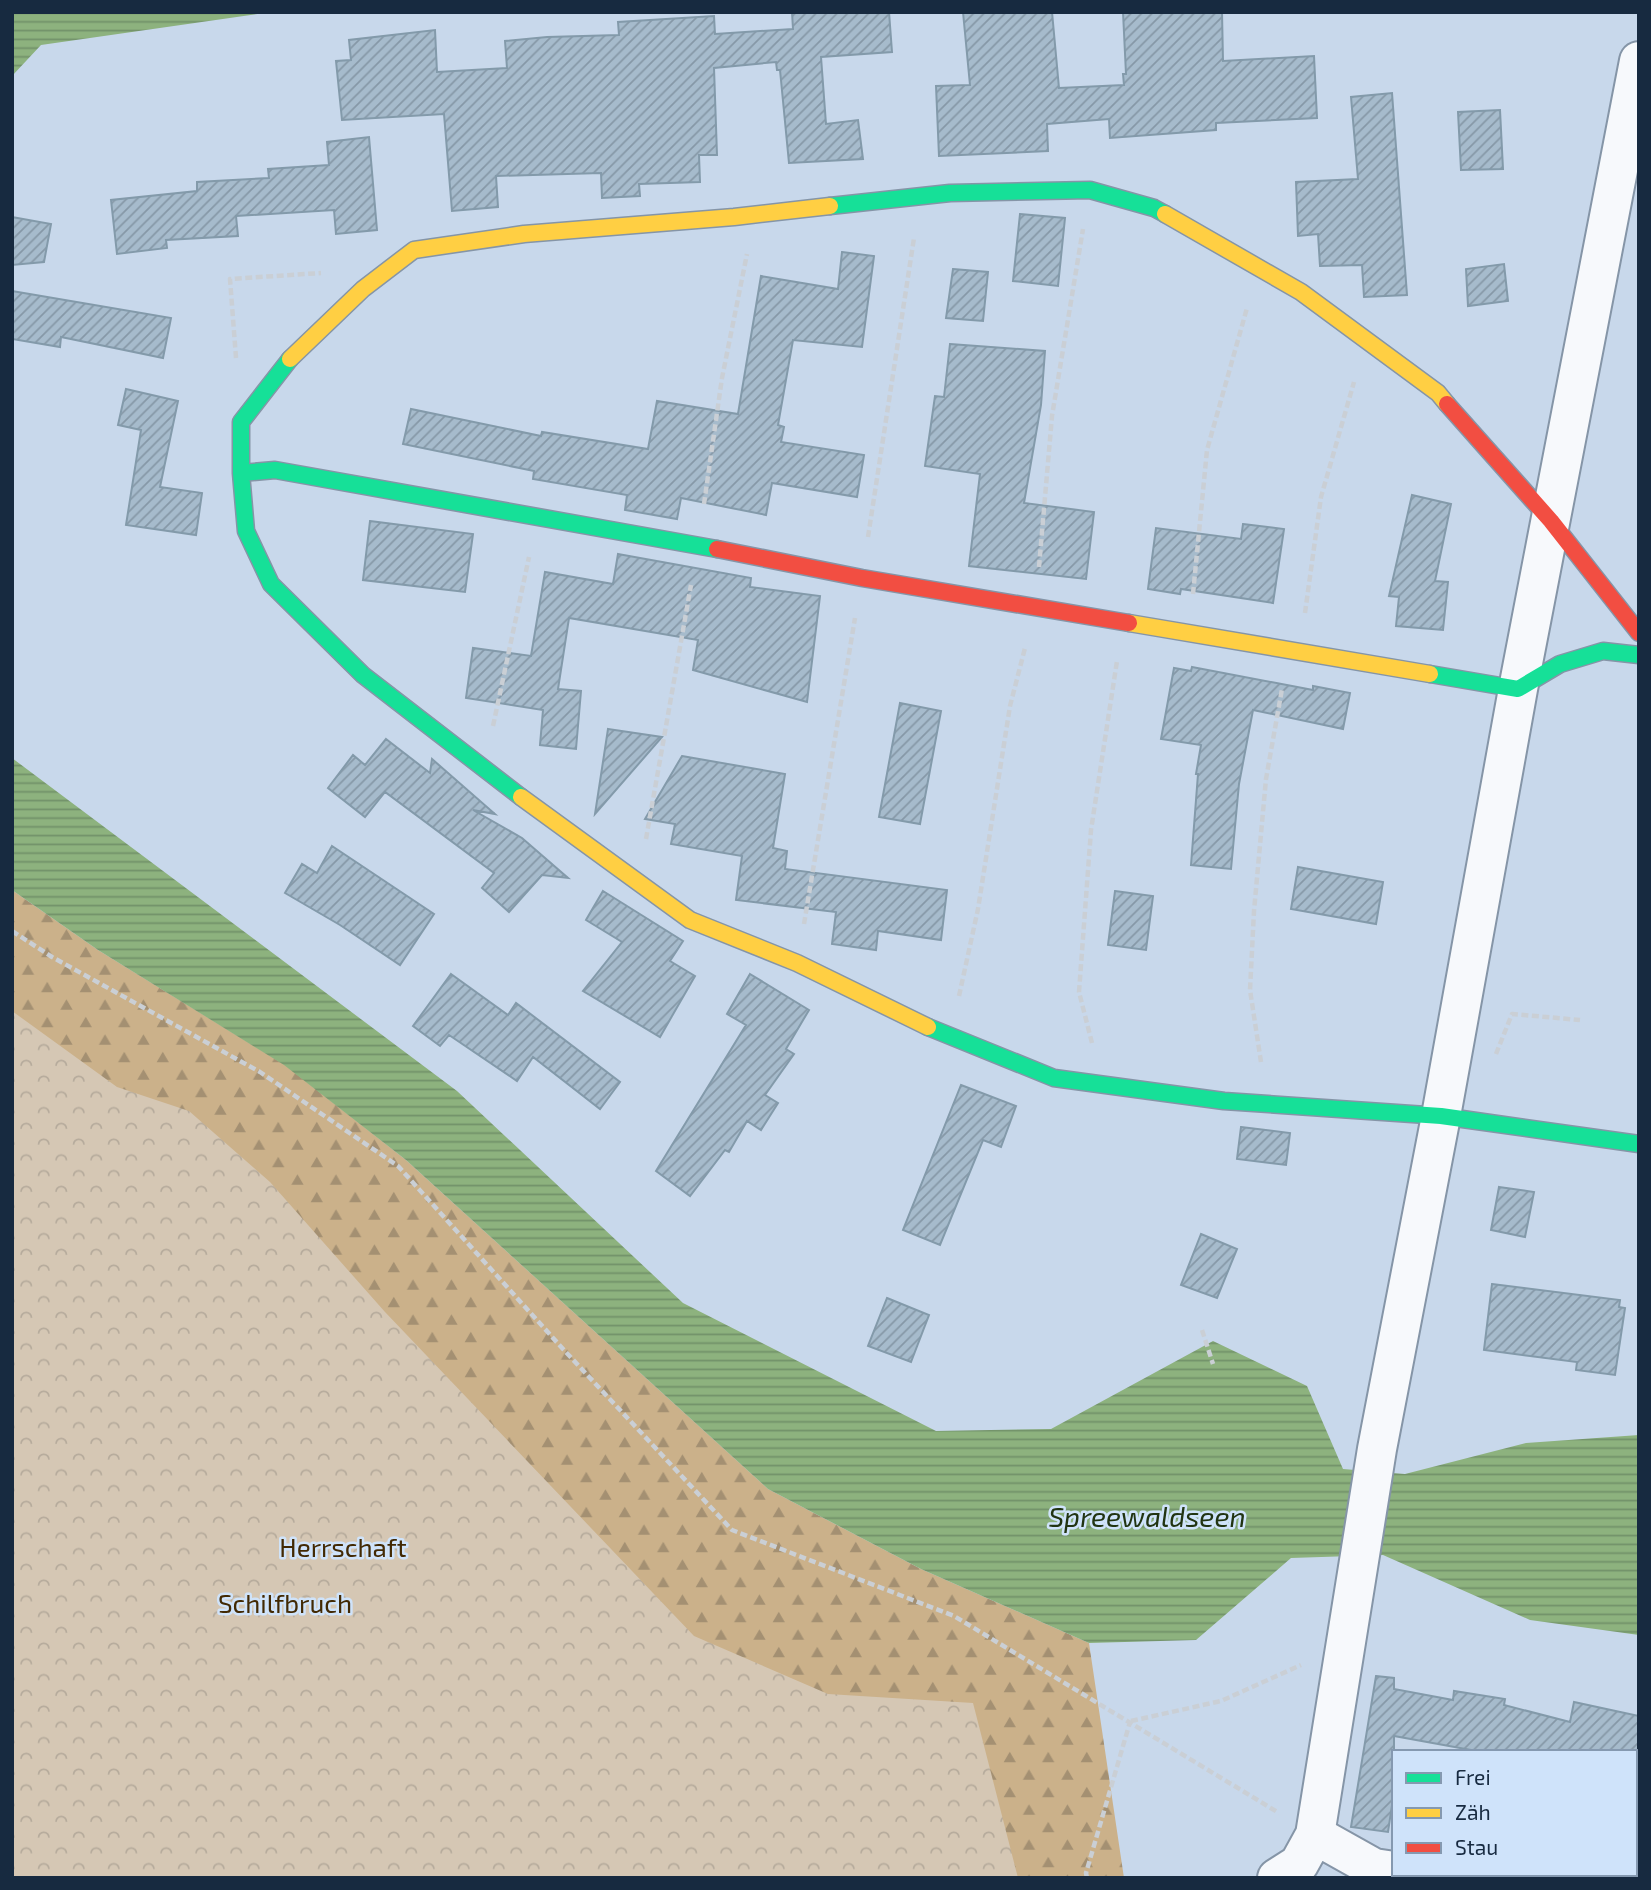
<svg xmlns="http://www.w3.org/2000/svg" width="1651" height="1890" viewBox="0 0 1651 1890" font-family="'Exo 2',sans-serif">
<defs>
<pattern id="forest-firs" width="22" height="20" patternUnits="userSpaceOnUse" patternTransform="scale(1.75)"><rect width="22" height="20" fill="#cbb18a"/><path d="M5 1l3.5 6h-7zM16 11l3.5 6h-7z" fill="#a49072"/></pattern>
<pattern id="park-crowns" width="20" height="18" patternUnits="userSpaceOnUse" patternTransform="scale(1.75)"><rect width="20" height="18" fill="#d5c7b4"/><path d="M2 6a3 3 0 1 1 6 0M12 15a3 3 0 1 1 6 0" fill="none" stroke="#b6ab9c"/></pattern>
<pattern id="water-rules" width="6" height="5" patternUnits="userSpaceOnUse" patternTransform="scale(1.75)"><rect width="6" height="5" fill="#8db27e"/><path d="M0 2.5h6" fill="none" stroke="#729169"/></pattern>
<pattern id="building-hatch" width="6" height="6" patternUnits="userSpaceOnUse" patternTransform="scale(1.75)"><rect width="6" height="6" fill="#a6bbcc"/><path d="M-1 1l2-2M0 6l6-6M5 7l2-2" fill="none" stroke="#8698a7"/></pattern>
</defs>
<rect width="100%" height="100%" fill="#c8d8eb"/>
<path fill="url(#forest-firs)" d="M12,890L98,950L285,1065L406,1160L768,1489L921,1569L1089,1643L1124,1878H12Z"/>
<path fill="url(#park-crowns)" d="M12,1011L117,1087L189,1111L270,1182L385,1312L694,1636L828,1694L973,1703L1018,1878H12Z"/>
<path fill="url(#water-rules)" d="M12,12H271L41,45L12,76Z
M12,758L457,1091L683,1303L936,1431L1051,1429L1213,1341L1307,1386L1343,1469L1405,1474L1526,1443L1639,1435V1635L1530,1620L1383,1555L1291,1558L1196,1640L1089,1643L921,1569L768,1489L406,1160L284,1065L98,950L12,890Z"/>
<path fill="url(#building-hatch)" stroke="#839aaa" stroke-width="2" d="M792,12H889L892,52L821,57L826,124L858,120L863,159L789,163L780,70H777L776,62L714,68L717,155H699L700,182L639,184L640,196L602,198L601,173L496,176L498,207L452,211L444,114L342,120L336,61L351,60L349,40L435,30L437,72L507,68L505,41L547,37L619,35L618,22L714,16L715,34L793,29Z
M963,12H1052L1059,88L1124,85L1123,74H1126L1123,12H1222L1223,61L1314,56L1317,118L1216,123V130L1110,138L1109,119L1047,124L1048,151L939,156L936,86L970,85Z
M1392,93L1407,295L1364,297L1362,265L1320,266L1318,234L1298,236L1296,182L1358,179L1351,97Z
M1500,110L1503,169L1461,170L1458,112Z
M369,137L377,230L336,234L334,210L236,216L238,236L166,240L167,248L117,254L111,200L197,191V182L269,178L268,169L329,165L327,142Z
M1020,214L1065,218L1058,286L1013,281Z
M12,217L51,224L44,262L12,265Z
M842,252L874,256L862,347L793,340L778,425L784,427L781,442L864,455L857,497L772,483L766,515L681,498L677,519L625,510L627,495L533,479L534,471L403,444L411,409L541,436L542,432L648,449L657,401L738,414L761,276L838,289Z
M1504,264L1508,301L1468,306L1466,269Z
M953,269L988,272L983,321L946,318Z
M12,291L171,318L163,358L61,337L60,347L12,339Z
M950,344L1045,351L1041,405L1024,503L1094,512L1086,579L969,566L980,474L925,466L935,396L944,397Z
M126,389L178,401L160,487L202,493L196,535L126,525L141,430L118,425Z
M1412,495L1451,504L1435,581L1448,582L1443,630L1396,626L1399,597L1389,596Z
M370,521L473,534L465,592L363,580Z
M1243,524L1284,529L1273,603L1181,589L1180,594L1148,589L1156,528L1241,539Z
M618,554L751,578L750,587L820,596L807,702L693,670L698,640L569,618L558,689L581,691L576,749L540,745L543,710L466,698L473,648L531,656L545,572L613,584Z
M1192,667L1313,690V686L1350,693L1343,729L1253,710L1239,784L1231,869L1191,865L1198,774H1196L1201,745L1161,739L1174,668L1191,671Z
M900,703L941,711L920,824L879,817Z
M608,729L662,737L595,814Z
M386,739L430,773L432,759L495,814L473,810L522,838L568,878L542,875L509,912L482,888L494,873L385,792L365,817L328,788L353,755L365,765Z
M682,756L785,774L773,848L787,851L785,869L947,890L941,940L878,931L876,950L832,944L836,912L736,900L742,856L671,844L675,824L645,819Z
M332,846L434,914L400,965L340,925L285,893L302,864L317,873Z
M1298,867L1383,882L1376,924L1291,909Z
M603,891L683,941L670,961L695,976L660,1037L583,991L622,942L586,920Z
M1115,891L1153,896L1146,950L1108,945Z
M451,974L508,1015L516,1003L620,1082L600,1109L533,1057L517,1081L449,1035L440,1046L413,1026Z
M750,974L809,1010L786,1049L794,1054L765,1095L778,1103L761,1130L747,1121L729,1152L725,1150L690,1196L656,1171L746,1025L727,1014Z
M961,1085L1016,1106L1001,1147L983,1140L940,1245L903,1230Z
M1241,1127L1290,1133L1286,1165L1237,1159Z
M1499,1187L1534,1192L1525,1237L1491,1230Z
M1201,1234L1237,1249L1217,1298L1181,1285Z
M1492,1284L1620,1300L1619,1307L1625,1308L1615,1375L1576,1370L1577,1362L1484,1350Z
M887,1298L929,1315L911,1362L868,1346Z
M1376,1676L1394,1678V1689L1453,1700L1454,1691L1505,1699L1504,1705L1570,1722L1574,1702L1639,1716V1752H1482L1394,1736V1792L1388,1832L1351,1827Z"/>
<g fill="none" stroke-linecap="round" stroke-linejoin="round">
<g stroke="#8595a7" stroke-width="42">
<path id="street" d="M1315,1835L1374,1868L1394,1871
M1422,1874L1451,1878
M1277,1878L1299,1864L1315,1835L1377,1449L1441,1116L1518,689L1639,61"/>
</g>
<g stroke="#8595a7" stroke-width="19">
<path id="fast" d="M830,206L950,193L1090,190L1154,208L1165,214
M290,359L241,422V473L246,531L271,584L363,675L521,797
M241,473L275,470L717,549
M1430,674L1518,689L1560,664L1603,651L1639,655
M928,1027L1054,1078L1224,1101L1441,1116L1639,1144"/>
</g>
<g stroke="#8595a7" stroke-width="19">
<path id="slow" d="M1165,214L1301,292L1438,393L1447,404
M290,359L363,289L414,250L524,234L734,217L830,206
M1129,623L1430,674
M521,797L690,920L797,963L928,1027"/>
</g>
<g stroke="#8595a7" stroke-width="19">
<path id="jam" d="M1447,404L1551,521L1639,633
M717,549L862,578L1129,623"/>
</g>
<path stroke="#cacfd5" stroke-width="4.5" stroke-dasharray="7 3.5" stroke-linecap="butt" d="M236,358L230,279L321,273
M704,504L722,378L747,254
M868,537L914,238
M1039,567L1052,416L1083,229
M1193,594L1207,450L1247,308
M1305,613L1321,497L1354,382
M493,726L529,557
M646,839L691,585
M804,924L855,618
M12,931L52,957L260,1072L398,1166L563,1349L732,1530L954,1616L1279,1813
M959,996L978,909L1010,706L1025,648
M1092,1043L1079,992L1091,830L1117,661
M1496,1054L1512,1014L1580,1020
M1261,1062L1250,990L1254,911L1266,779L1282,689
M1202,1330L1213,1364
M1131,1721L1221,1701L1301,1665
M1087,1878L1086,1873L1130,1722"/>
<use href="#street" stroke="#f7f9fc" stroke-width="38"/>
<use href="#fast" stroke="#16e098" stroke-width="16"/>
<use href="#slow" stroke="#ffcf43" stroke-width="16"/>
<use href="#jam" stroke="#f24e42" stroke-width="16"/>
</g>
<g text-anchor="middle" stroke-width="5" stroke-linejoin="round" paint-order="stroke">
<g font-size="26" fill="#422903" stroke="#cfe3fa">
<text x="343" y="1557">Herrschaft</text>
<text x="285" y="1613">Schilfbruch</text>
</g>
<g font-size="28" font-style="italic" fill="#213412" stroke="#cfe3fa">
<text x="1147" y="1527">Spreewaldseen</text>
</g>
</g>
<rect width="1651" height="1890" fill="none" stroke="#172a40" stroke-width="28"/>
<rect x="1392" y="1750" width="245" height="126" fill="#cfe3fa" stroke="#8599b0" stroke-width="2"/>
<rect x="1406" y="1773" width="35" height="10" fill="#16e098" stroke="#8599b0" stroke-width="2"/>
<text x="1455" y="1785" font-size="21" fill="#172a40">Frei</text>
<rect x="1406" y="1808" width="35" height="10" fill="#ffcf43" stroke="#8599b0" stroke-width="2"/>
<text x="1455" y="1820" font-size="21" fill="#172a40">Zäh</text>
<rect x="1406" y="1843" width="35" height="10" fill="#f24e42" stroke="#8599b0" stroke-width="2"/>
<text x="1455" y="1855" font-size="21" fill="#172a40">Stau</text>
</svg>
